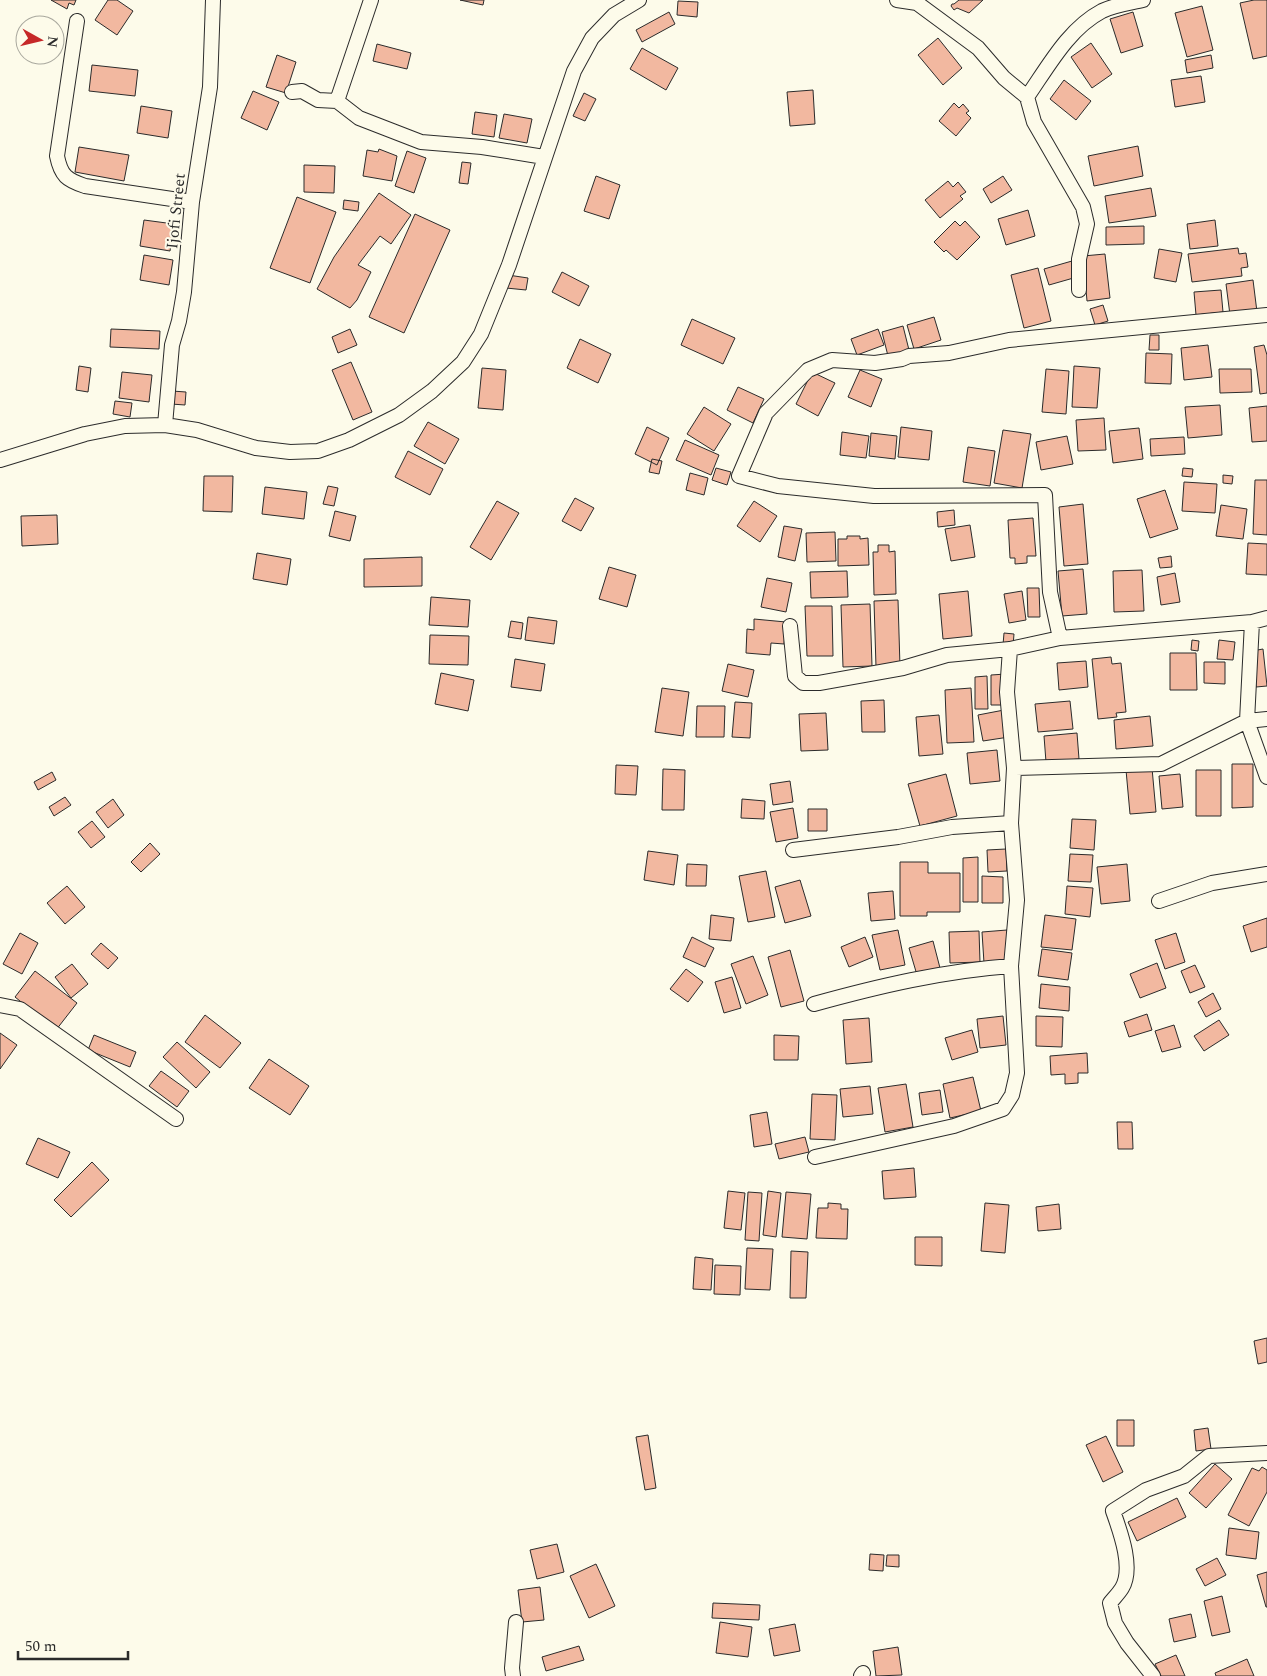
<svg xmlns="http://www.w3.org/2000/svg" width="1267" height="1676" viewBox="0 0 1267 1676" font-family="Spectral,serif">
<rect width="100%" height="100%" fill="#fdfbea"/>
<path fill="#f2b8a0" stroke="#2b2b2b" d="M51,0H76L74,5L69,3L67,9Z
M108,0H117L133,11L117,35L95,20Z
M460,0H484L483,5Z
M959,0H983L969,13L957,8L954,10L951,6L952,4H954Z
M1254,0H1267V56L1253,59L1240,3Z
M678,1L698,2L697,17L677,15Z
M1202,6L1213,50L1187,57L1175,13Z
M669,12L675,24L642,42L636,30Z
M1133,12L1143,46L1121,53L1110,19Z
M938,38L962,68L943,85L918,55Z
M1091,43L1112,74L1092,88L1071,57Z
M377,44L411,53L407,69L373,61Z
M642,48L678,68L666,90L630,69Z
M277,55L296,62L286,93L266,87Z
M1211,55L1213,68L1187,73L1185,60Z
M92,65L138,70L135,96L89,91Z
M1201,76L1205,102L1175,107L1171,80Z
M1064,80L1091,101L1076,120L1050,99Z
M813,90L815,124L790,126L787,92Z
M253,91L279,102L267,130L241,118Z
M584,93L596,99L585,121L573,116Z
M954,103L959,108L963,104L969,111L966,113L971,118L956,136L939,121Z
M141,106L172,111L168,138L137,133Z
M475,112L497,115L494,137L472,134Z
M504,114L532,119L527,143L499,138Z
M1138,146L1143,176L1094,186L1088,156Z
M79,147L129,155L124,181L75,172Z
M379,149L397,156L392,181L363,176L367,150L378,152Z
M407,151L426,158L414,193L395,186Z
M462,162L471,163L468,184L459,183Z
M304,165L335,166L334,193L304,192Z
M596,176L620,185L609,219L584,211Z
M1003,176L1012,190L991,203L983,189Z
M948,181L953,187L958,182L966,192L960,196L963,199L940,218L925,200Z
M1151,188L1156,216L1109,223L1105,196Z
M379,193L411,215L391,244L380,236L358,265L371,272L357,300L350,308L317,289L334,257Z
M297,197L336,212L310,283L270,268Z
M344,200L359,202L358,211L343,209Z
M1028,210L1035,236L1006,245L998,219Z
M415,214L450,230L404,333L369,317Z
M144,220L174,224L170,251L140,246Z
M1215,220L1218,246L1190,249L1187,224Z
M955,221L960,226L965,221L980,237L957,260L946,250L944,252L934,242Z
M1144,226V244L1106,245V227Z
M1238,248L1239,254L1246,253L1248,267L1241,268L1242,276L1192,282L1188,254Z
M1159,249L1182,253L1176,282L1154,278Z
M1105,254L1110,298L1087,301L1083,256Z
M144,255L173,260L169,285L140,280Z
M1072,261L1077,277L1049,285L1044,269Z
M1038,268L1051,321L1024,328L1011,275Z
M562,272L589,286L579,306L552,292Z
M508,275L528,278L526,290L506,288Z
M1253,280L1257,312L1230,315L1226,284Z
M1221,290L1223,312L1196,315L1194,292Z
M1103,305L1108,321L1095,325L1090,309Z
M934,317L941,340L914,349L907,325Z
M692,319L735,338L723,364L681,345Z
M903,326L910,354L889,360L882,332Z
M111,329L160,331L159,349L110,347Z
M350,329L357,345L338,353L332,337Z
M878,329L884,345L857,355L851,339Z
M1150,335H1159V350H1149Z
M580,339L611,354L598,383L567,368Z
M1208,345L1212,377L1184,380L1181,348Z
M1264,345L1267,355V393L1260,394L1254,347Z
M1146,353L1172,354L1171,384L1145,383Z
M351,362L372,412L353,420L332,370Z
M79,366L91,368L88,392L76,390Z
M1074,366L1100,368L1097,408L1072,407Z
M482,368L506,370L503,410L478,408Z
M1046,369L1069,371L1066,414L1042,412Z
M1219,369H1251L1252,392L1220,393Z
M860,370L882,379L871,407L848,397Z
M122,372L152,375L149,402L119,398Z
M812,372L835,383L818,416L796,404Z
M738,387L764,399L753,423L727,410Z
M172,391L186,392L185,405L171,404Z
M115,401L132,403L130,417L113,414Z
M1220,405L1222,435L1188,438L1185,407Z
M1267,406V441L1252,442L1249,408Z
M704,407L731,424L714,451L687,434Z
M1104,418L1106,450L1078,451L1076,420Z
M428,422L459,439L445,464L414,446Z
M647,427L669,438L657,465L635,454Z
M901,427L932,431L929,460L898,457Z
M1139,428L1143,459L1113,463L1109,431Z
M1003,430L1031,434L1022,488L994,483Z
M842,432L869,436L866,458L840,455Z
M871,433L897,436L895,459L869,456Z
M1067,436L1073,464L1041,470L1036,442Z
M1184,437L1185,454L1151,456L1150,439Z
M685,440L719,455L711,475L676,460Z
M968,447L995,451L990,486L963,482Z
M408,451L443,469L430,495L395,477Z
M652,459L662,461L659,474L649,472Z
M716,468L731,472L727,485L712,480Z
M1183,468L1193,469L1192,477L1182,476Z
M690,473L708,478L704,495L686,490Z
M1223,475L1233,476L1232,484L1223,483Z
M204,476H233L232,512L203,511Z
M1255,480H1267V535L1253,534Z
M1184,482L1217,484L1215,513L1182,511Z
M328,486L338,488L334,506L323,504Z
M265,487L307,492L304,519L262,514Z
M1165,490L1178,529L1150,538L1137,499Z
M575,498L594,508L581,531L562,521Z
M497,501L519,513L491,560L470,547Z
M754,501L777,516L760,542L737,526Z
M1083,504L1088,564L1064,566L1059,507Z
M1221,505L1247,509L1243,539L1216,536Z
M954,510L955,525L938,527L937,512Z
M335,511L356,516L350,541L329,536Z
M57,515L58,544L22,546L21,516Z
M1033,518L1036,556H1027V563L1015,564V558H1010L1008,520Z
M970,525L975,557L951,561L945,529Z
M784,526L802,529L795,561L778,557Z
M835,532L836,561L807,562L806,533Z
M847,536H860V539L868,538L869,565L838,566V539H847Z
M1248,543L1267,544V575L1246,574Z
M878,545H889V552L895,551L896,594L874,595L873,552H878Z
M257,553L291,559L287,585L253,579Z
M1171,556L1172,567L1160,568L1158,558Z
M422,557V586L364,587V559Z
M609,567L636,575L627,607L599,599Z
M1083,569L1087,614L1062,616L1058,571Z
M1142,570L1144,611L1114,612L1113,571Z
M847,571L848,597L811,598L810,572Z
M1175,573L1180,602L1161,605L1157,577Z
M767,578L792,583L786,612L761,607Z
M1027,588H1039L1040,617H1028Z
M968,591L972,636L943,639L939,594Z
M1022,591L1026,620L1009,623L1004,594Z
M431,597L470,600L468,627L429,625Z
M898,600L900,667H876L874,601Z
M870,604L872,666L843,667L841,605Z
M805,606H832L833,656H807Z
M528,617L557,621L554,644L525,640Z
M754,619L786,622L784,644L771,643L770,655L746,653L747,629L754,630Z
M511,621L523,623L521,639L508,637Z
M1004,633L1014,634L1013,646L1003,645Z
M430,635L469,636L468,665L429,664Z
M1192,640L1199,641L1198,651L1191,650Z
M1219,640L1235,642L1233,660L1217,659Z
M1263,649L1267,686L1256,687L1252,651Z
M1170,653H1196L1197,690H1170Z
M1111,657L1112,664L1121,663L1126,712L1116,713L1117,717L1098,719L1092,659Z
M515,659L545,664L541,691L511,687Z
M1086,661L1088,687L1059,690L1057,663Z
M1204,662H1225V684L1204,683Z
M728,664L754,670L748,697L722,691Z
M441,673L474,680L468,711L435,704Z
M1006,674V705H991V675Z
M987,676L988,709H975V677Z
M662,688L689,692L683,736L655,732Z
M971,688L974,742L947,743L945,690Z
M884,700L885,732H862L861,701Z
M1070,701L1073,729L1038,732L1035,704Z
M735,702L752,703L750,738L732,737Z
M697,706H725L724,737H696Z
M1004,710L1009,737L983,741L978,715Z
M826,713L828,750L801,751L799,714Z
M939,715L943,754L919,756L916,717Z
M1150,716L1153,746L1116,749L1114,720Z
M1077,733L1079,759L1046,762L1044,736Z
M997,750L1000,781L970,784L967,753Z
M1232,764H1253V807L1232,808Z
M616,765L638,766L636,795L615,794Z
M1152,768L1156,812L1130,814L1126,770Z
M663,769L685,770L684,810H662Z
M1196,770H1221V816H1196Z
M52,772L56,780L38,790L34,782Z
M946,774L957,816L920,826L908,784Z
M1180,774L1183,807L1162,809L1159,776Z
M790,781L793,802L773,805L770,784Z
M65,797L71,805L54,816L49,807Z
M113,799L124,815L108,828L96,812Z
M742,799L765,801L764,819L741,818Z
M793,808L798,838L776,842L770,812Z
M808,809H827V831H808Z
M1072,819L1096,820L1094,850L1070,848Z
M92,821L105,837L91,848L78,832Z
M150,843L160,854L141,872L131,862Z
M1006,849L1007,871L988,872L987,850Z
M648,851L678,855L674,885L644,880Z
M1070,854L1093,855L1091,882L1068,881Z
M978,857V902H963V858Z
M900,862H928V873H960V912H927V916H900Z
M687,864L707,865L706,886H686Z
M1127,864L1130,901L1101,904L1097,867Z
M766,871L775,917L748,922L739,876Z
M982,876L1003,877V903H982Z
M800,880L811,916L785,923L775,887Z
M67,886L85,907L65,924L47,903Z
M1067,886L1093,888L1090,917L1065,914Z
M893,891L895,919L871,921L868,893Z
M711,915L734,918L731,941L709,939Z
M1045,915L1076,919L1072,950L1041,947Z
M1267,918V947L1251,952L1243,926Z
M898,930L905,965L880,970L872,935Z
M1007,930L1009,961L984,963L982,932Z
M979,931L980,962L950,963L949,932Z
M20,933L38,943L22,974L3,964Z
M1176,933L1185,962L1165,969L1155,940Z
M692,937L714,948L705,967L683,957Z
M865,937L873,957L849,967L841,947Z
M933,941L940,968L917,975L909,948Z
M101,943L118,958L108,969L91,954Z
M1042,949L1072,953L1068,980L1038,976Z
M790,950L804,1001L781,1007L768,957Z
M753,956L768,995L746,1004L731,964Z
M1157,963L1166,988L1140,998L1130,974Z
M72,964L88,984L71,998L55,977Z
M1195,965L1205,987L1190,993L1181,971Z
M686,969L703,982L688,1002L670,989Z
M35,971L77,1003L56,1030L15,997Z
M732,977L741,1008L724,1013L715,982Z
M1041,984L1070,987L1069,1011L1039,1008Z
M1213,993L1221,1009L1206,1017L1198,1002Z
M1147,1014L1152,1030L1129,1037L1124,1022Z
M205,1015L241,1043L220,1068L185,1042Z
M1003,1016L1006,1045L980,1048L977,1019Z
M1036,1016L1063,1017L1062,1047L1036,1046Z
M869,1018L872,1062L846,1064L843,1020Z
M1219,1020L1229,1035L1204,1051L1194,1036Z
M1174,1025L1181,1047L1162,1052L1155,1031Z
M972,1030L978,1052L952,1060L945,1038Z
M0,1033L17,1045L0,1069Z
M94,1035L136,1052L130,1067L88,1050Z
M774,1035L799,1036L798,1060H774Z
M177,1042L210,1072L196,1088L163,1057Z
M1087,1053L1088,1073H1078V1083L1065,1084V1074L1051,1075L1050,1056Z
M269,1059L309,1086L290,1115L249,1088Z
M161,1071L189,1091L177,1107L149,1086Z
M973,1077L981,1111L950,1118L943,1084Z
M906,1084L913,1127L885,1132L878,1088Z
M870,1086L873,1114L843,1117L840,1089Z
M940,1090L943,1112L922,1115L919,1093Z
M812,1094L837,1095L835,1140L810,1139Z
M767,1112L772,1144L754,1147L750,1115Z
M1117,1122H1132L1133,1149H1118Z
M805,1137L809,1152L779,1159L775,1144Z
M38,1138L70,1152L58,1178L26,1164Z
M92,1162L109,1180L71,1217L54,1200Z
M914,1168L916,1197L884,1199L882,1171Z
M728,1191L745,1193L741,1230L724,1228Z
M768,1191L781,1193L776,1237L763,1235Z
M748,1192L762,1193L759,1241L745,1240Z
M786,1192L811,1194L807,1239L782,1237Z
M828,1203L841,1204V1209H848L847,1239L816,1238L818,1208H828Z
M985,1203L1009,1205L1005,1253L981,1251Z
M1059,1204L1061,1229L1038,1231L1036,1207Z
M915,1237H942V1266L915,1265Z
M747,1248L773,1249L770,1290L745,1289Z
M791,1251L808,1252L806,1298H790Z
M695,1257L713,1259L711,1290L693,1289Z
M715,1265L741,1266L740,1295L714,1294Z
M1267,1338V1362L1258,1364L1254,1341Z
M1117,1420H1134V1446H1117Z
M1208,1428L1211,1449L1196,1451L1194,1430Z
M648,1435L656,1488L645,1490L636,1437Z
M1106,1436L1123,1472L1103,1482L1086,1445Z
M1215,1464L1232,1479L1206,1508L1189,1493Z
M1262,1467L1267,1470V1492L1249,1526L1228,1515L1252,1468L1259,1471Z
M1177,1498L1186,1517L1137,1541L1128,1522Z
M1229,1528L1259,1532L1256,1559L1226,1555Z
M557,1544L564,1572L537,1579L530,1550Z
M870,1554L884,1555L883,1571L869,1570Z
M887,1555H899V1567L886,1566Z
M1217,1558L1226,1575L1205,1586L1196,1569Z
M596,1564L615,1606L589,1618L570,1576Z
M1267,1572V1607H1266L1257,1575Z
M540,1587L544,1620L522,1622L518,1590Z
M1222,1596L1230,1632L1212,1636L1204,1601Z
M713,1603L760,1605L759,1620L712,1618Z
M1191,1614L1196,1637L1174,1642L1169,1619Z
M720,1622L752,1627L748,1657L716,1653Z
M795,1624L800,1651L774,1656L769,1629Z
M579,1646L584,1660L546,1671L542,1657Z
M898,1647L902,1675L876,1676L873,1651Z
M1176,1655L1185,1676H1161L1155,1664Z
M1247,1659L1254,1676H1216L1215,1673Z"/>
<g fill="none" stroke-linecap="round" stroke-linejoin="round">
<g stroke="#2b2b2b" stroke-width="16">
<path id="minor" d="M897,0L917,3L918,0
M917,3L978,48L1004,78L1027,97L1034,122L1083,207L1087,224L1079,259V290
M77,21L57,156C61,176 67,180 85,186L192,202
M292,92L302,91L318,100L337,101L359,118L421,142L482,147L544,157
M1027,97C1048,67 1068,29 1102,11C1114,5 1130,3 1143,0
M337,101L371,0
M165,425L172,345L179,321L184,292L192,202L210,87L213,0
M0,460L85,434L125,426L165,425L197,430L256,448L290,452L318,451L349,440L399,415L432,391L463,362L481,334L509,265L574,71L592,38L614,15L639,0
M1252,622L1247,721L1267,777
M790,626L795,676L803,683H819L903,668L947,655L1010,649L1060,638L1252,622L1267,618
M1060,638L1050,592L1045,495L874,496L778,486L739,476L766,413L808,370L832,360L875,363L902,359L909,356L949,353L1009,340L1267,315
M1014,768L1161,764L1247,721L1267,719
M793,850L898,837L952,827L1011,823
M1159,901L1212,883L1267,874
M814,1004C879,986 943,971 1011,966
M0,1005L20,1009L176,1119
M815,1157L954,1126L1003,1109L1012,1095L1017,1073L1011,966L1017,900L1011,823L1014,768L1007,692L1010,649
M513,1676L512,1668L516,1622
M861,1676L863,1673
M1153,1676L1127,1643L1115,1623L1110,1603C1114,1598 1119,1593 1122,1588C1134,1568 1120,1531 1113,1511L1146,1490L1184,1476L1209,1456L1267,1453"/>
</g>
<use href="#minor" stroke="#fdfbea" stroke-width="14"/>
</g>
<g text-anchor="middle" stroke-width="4" stroke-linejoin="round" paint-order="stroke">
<g font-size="16" fill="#2b2b2b" stroke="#fdfbea">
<text transform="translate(175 211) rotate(-84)" y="6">Ijofi Street</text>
</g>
</g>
<g transform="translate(40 40) rotate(98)"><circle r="24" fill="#fdfbea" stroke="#a9a89e"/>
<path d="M0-4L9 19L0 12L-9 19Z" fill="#c62828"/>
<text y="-8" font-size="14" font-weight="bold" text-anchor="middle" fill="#2b2b2b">N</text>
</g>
<path d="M18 1651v8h110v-8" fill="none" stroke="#2b2b2b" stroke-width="2.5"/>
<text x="25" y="1651" font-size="15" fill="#2b2b2b" stroke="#fdfbea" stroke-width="4" paint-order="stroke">50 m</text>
</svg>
